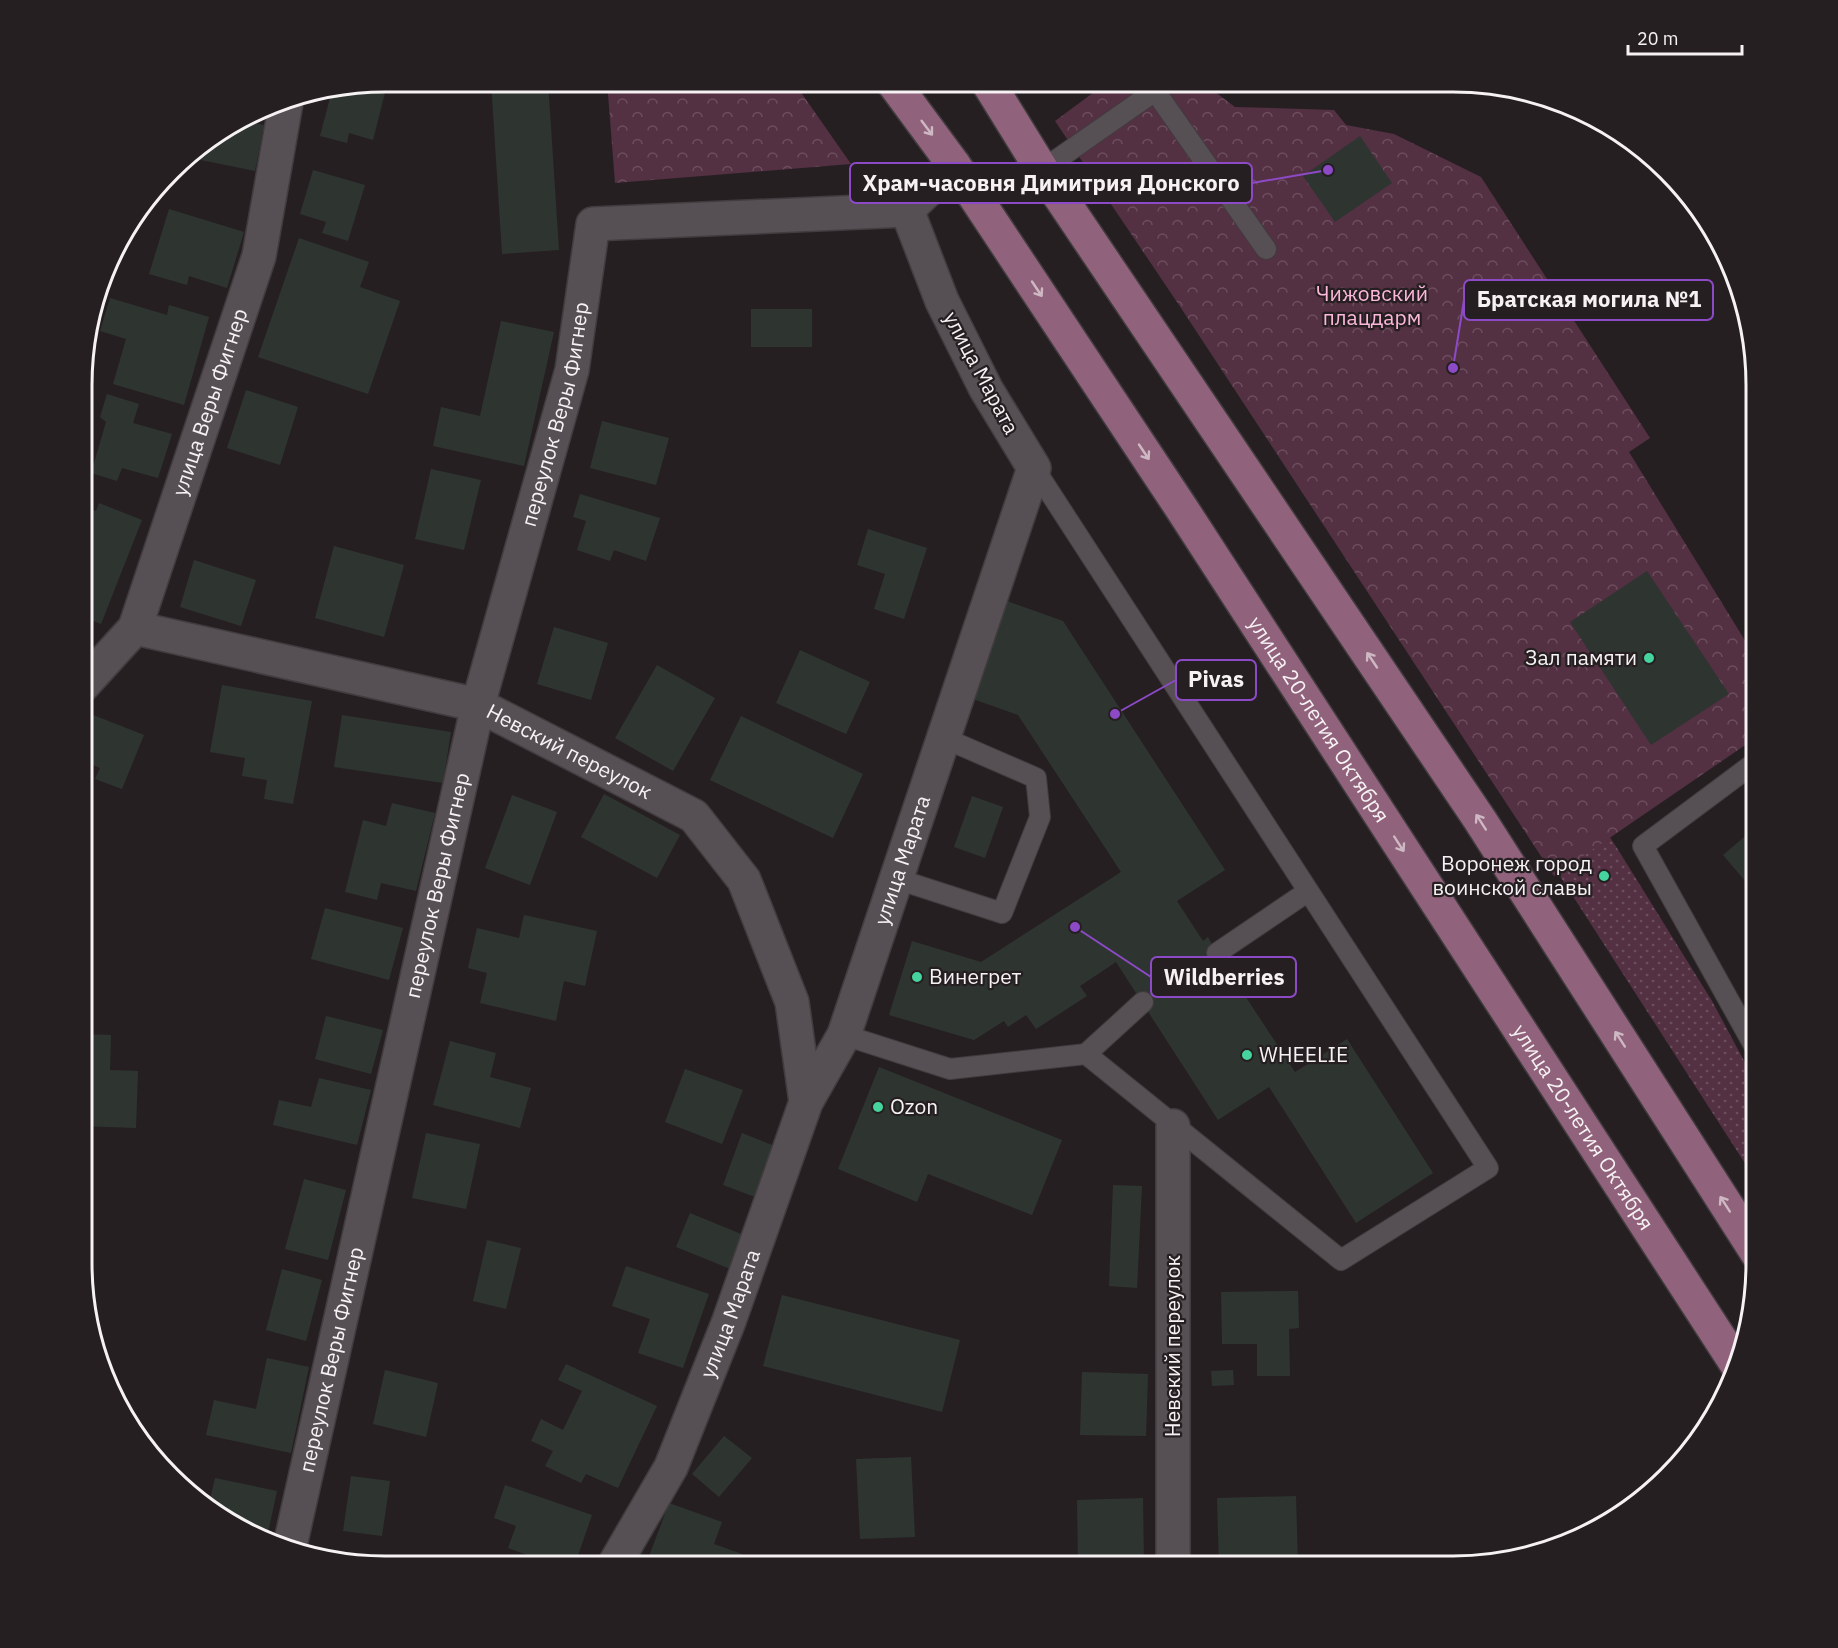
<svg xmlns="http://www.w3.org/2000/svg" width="1838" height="1648" viewBox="0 0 1838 1648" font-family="'IBM Plex Sans',sans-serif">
<defs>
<pattern id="grass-dots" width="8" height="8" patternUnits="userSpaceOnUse" patternTransform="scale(1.5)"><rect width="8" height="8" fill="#533042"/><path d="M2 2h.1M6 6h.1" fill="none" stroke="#6c4e5e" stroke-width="1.8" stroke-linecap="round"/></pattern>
<pattern id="park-crowns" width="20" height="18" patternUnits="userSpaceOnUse" patternTransform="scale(1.5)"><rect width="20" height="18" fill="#533042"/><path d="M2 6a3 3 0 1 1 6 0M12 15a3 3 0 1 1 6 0" fill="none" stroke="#6c4e5e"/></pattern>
</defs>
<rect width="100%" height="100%" fill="#261f22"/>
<path fill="url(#grass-dots)" d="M1281,346L1617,848L1712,1001L1757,1085V1182L1558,873Z"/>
<path fill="url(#park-crowns)" d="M607,81H793L851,164L615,183Z
M1109,81L1202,82L1235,107L1334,110L1346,125L1394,134L1481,177L1650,438L1629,452L1757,660V737L1554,876L1181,308L1055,121Z"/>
<path fill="#2e3531" d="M388,81L373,140L349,133L347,143L320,136L332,90Z
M491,81H548L559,250L502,254Z
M1272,82H1357V91L1271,87Z
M245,121L264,125L255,171L186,157L187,155Z
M1360,136L1392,183L1335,222L1303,176Z
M313,170L365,185L348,241L322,233L326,222L300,214Z
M169,209L244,232L227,288L189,276L187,285L149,274Z
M299,238L369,262L360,287L400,301L368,394L258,357Z
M110,298L167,315L169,305L209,317L184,405L113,384L126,339L100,331Z
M751,309H812V347H751Z
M501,321L554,332L524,466L433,446L441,407L480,416Z
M246,390L298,407L280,465L227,448Z
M107,394L139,404L133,423L172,434L158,478L122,468L117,481L91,473L106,422L100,417Z
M602,421L669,438L656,485L590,468Z
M431,469L481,480L464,550L415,539Z
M580,494L660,518L646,561L614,550L610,561L577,550L586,521L573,517Z
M99,503L142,520L101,624L83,617V507L96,511Z
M868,529L927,548L904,619L874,609L885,574L857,565Z
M334,546L404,565L384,637L315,618Z
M194,560L256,580L241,626L180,607Z
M1647,571L1729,694L1651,745L1570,622Z
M1007,601L1063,621L1225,870L1177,901L1203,941L1208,937L1217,953L1295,1072L1347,1039L1433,1173L1356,1223L1269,1087L1218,1120L1116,962L1080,986L1087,996L1036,1029L1026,1015L1008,1027L1004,1021L974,1040L889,1015L912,941L981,962L1121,872L1018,715L973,699Z
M554,627L608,643L591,700L537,684Z
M800,650L870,682L846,734L776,703Z
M657,665L715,698L673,771L615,738Z
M222,685L312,701L293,804L264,799L267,780L242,776L245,758L210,752Z
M83,711L144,735L122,789L95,779L100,768L83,761Z
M342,715L451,732L443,783L334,767Z
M741,716L863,774L833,838L710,780Z
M604,794L680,835L657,878L581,837Z
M512,795L557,812L530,885L485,868Z
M972,796L1003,807L985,858L954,847Z
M392,803L435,813L416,891L381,883L377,900L345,892L363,820L386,826Z
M1757,826V895L1723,855Z
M325,908L403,928L389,980L311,959Z
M524,915L597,931L585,986L564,981L556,1021L480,1003L487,973L468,968L477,928L519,938Z
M326,1016L383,1030L371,1074L315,1059Z
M82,1034L111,1035L110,1070L138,1071L136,1128L82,1126Z
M450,1041L496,1053L490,1077L531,1088L520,1128L433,1105Z
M879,1067L1062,1140L1032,1215L928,1174L917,1202L838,1169Z
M685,1069L743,1090L722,1144L665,1122Z
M319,1078L371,1090L357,1145L273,1125L279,1100L311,1107Z
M426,1133L480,1144L466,1209L412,1198Z
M742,1133L775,1146L755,1197L723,1185Z
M304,1179L346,1190L328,1260L285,1249Z
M1113,1185L1142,1186L1137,1288L1109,1286Z
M690,1213L746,1236L733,1270L676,1247Z
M487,1240L521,1248L506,1309L473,1301Z
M626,1266L709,1294L683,1368L638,1353L650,1319L612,1306Z
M282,1269L322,1280L306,1341L266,1330Z
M1298,1291L1299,1328L1289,1329L1290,1376H1257V1344H1222L1221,1292Z
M782,1295L960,1340L942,1412L763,1366Z
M267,1358L309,1367L291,1453L206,1435L214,1400L256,1409Z
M566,1364L657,1406L618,1488L586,1474L581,1483L545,1466L553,1451L531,1441L541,1419L563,1430L582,1391L558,1380Z
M385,1370L438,1383L426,1437L373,1424Z
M1233,1370L1234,1385L1212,1386L1211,1371Z
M1082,1372L1148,1374L1146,1436L1080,1435Z
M724,1436L752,1458L719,1497L692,1474Z
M911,1457L915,1537L860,1539L856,1459Z
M351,1476L390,1481L382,1536L343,1531Z
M215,1478L277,1491L266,1542L251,1536L209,1504Z
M505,1485L592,1515L574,1567H526L530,1556L508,1548L516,1526L494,1518Z
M1296,1496L1298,1566H1267V1555L1251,1556L1252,1566L1219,1567L1217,1498Z
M1143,1498L1144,1567H1078L1077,1500Z
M669,1503L722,1522L714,1544L742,1554L738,1567H645Z"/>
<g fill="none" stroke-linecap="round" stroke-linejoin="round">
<g stroke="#413c3f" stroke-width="22">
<path id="service" d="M1042,170L1155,91L1266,249
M1757,761L1643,846L1757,1051
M897,879L1002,913L1040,817L1036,778L944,738
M1217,953L1307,892
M844,1035L950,1069L1086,1054L1341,1260L1488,1168L1034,468
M1086,1054L1143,1002"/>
</g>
<g stroke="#413c3f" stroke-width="36">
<g id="minor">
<path id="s1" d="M135,628L478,705L694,816L744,880L792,1002L806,1102"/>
<path id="s2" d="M83,685L135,628L259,256L287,97"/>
<path d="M1173,1126V1567"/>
<path id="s3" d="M289,1550L478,705L572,370L593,224L907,210"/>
<path id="s4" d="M613,1567L671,1467L729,1321L806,1102L844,1035L1034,468L986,389L942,301L907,210L954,165"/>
</g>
</g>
<g stroke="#413c3f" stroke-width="36">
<g id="primary">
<path id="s5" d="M892,81L954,165L1180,506L1737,1365"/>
<path d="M987,81L1042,170L1480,820L1757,1253"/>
</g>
</g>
<use href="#service" stroke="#564f53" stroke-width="20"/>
<use href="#minor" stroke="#564f53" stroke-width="33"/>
<use href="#primary" stroke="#91627b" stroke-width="33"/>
</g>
<defs><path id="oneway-shaft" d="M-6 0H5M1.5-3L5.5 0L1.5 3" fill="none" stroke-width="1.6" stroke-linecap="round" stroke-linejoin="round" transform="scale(1.5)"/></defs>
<g stroke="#ceb8c4">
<use href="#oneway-shaft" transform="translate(927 128) rotate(53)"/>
<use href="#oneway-shaft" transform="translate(1037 289) rotate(56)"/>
<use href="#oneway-shaft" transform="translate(1144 452) rotate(56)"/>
<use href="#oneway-shaft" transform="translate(1372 660) rotate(-124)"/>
<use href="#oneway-shaft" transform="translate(1481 822) rotate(-123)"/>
<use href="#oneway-shaft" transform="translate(1399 844) rotate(57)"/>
<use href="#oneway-shaft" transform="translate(1620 1039) rotate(-123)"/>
<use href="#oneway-shaft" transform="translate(1725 1204) rotate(-123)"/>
</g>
<g fill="#46d49e" stroke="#261f22" stroke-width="2">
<circle cx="1649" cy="658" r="6"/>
<circle cx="1604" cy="876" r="6"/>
<circle cx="917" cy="977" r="6"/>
<circle cx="1247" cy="1055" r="6"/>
<circle cx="878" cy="1107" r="6"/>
</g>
<g text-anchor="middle" stroke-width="4.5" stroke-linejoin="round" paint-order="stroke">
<g font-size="21" fill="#fcb7da" stroke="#261f22">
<text x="1372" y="301">Чижовский<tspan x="1372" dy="24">плацдарм</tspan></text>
</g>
<g font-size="21" fill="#f6f2f4" stroke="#261f22">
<text transform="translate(981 373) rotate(62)" y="7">улица Марата</text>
<text dy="7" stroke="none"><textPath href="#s2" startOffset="315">улица Веры Фигнер</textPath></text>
<text dy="7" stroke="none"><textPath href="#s3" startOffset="1167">переулок Веры Фигнер</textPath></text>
<text dy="7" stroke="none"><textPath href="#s5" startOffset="768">улица 20-летия Октября</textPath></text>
<text dy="7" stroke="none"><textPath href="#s1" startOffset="454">Невский переулок</textPath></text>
<text dy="7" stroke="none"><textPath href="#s4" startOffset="766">улица Марата</textPath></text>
<text dy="7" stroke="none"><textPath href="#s3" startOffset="681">переулок Веры Фигнер</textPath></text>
<text dy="7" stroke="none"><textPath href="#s5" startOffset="1254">улица 20-летия Октября</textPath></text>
<text dy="7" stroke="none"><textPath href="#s4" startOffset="280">улица Марата</textPath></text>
<text transform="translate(1173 1346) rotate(-90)" y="7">Невский переулок</text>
<text dy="7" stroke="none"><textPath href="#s3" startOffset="195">переулок Веры Фигнер</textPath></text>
</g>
<g font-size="21" fill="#f6f2f4" stroke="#261f22" text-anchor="start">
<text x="1637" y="665" text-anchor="end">Зал памяти</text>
<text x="1592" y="871" text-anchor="end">Воронеж город<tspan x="1592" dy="24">воинской славы</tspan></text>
<text x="929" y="984">Винегрет</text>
<text x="1259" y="1062">WHEELIE</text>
<text x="890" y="1114">Ozon</text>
</g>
</g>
<path d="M0 0H1838V1648H0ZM385 92H1453A293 293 0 0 1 1746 385V1263A293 293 0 0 1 1453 1556H385A293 293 0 0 1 92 1263V385A293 293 0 0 1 385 92Z" fill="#261f22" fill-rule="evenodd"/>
<path fill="none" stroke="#f6f2f4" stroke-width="3" d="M385 92H1453A293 293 0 0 1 1746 385V1263A293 293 0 0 1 1453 1556H385A293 293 0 0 1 92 1263V385A293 293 0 0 1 385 92Z"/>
<path fill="none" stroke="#8d4ac7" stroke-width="2" d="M1328 170L1252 183M1453 368L1464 300M1115 714L1176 680M1075 927L1151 977"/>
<g fill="#8d4ac7" stroke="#261f22" stroke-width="2">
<circle cx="1328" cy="170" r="6"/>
<circle cx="1453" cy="368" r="6"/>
<circle cx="1115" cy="714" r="6"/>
<circle cx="1075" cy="927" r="6"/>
</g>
<g fill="#261f22" stroke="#8d4ac7" stroke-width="2">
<rect x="850" y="163" width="402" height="40" rx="6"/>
<rect x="1464" y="280" width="249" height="40" rx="6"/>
<rect x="1176" y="660" width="80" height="40" rx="6"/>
<rect x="1151" y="957" width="145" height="40" rx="6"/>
</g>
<g font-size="22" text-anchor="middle" font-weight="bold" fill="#f6f2f4">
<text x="1051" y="191">Храм-часовня Димитрия Донского</text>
<text x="1589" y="307">Братская могила №1</text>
<text x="1216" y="687">Pivas</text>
<text x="1224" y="985">Wildberries</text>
</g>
<path d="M1628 45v9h114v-9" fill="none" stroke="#f6f2f4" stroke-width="3"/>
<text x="1637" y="45" font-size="18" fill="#f6f2f4" stroke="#261f22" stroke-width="4.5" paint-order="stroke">20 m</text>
</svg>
